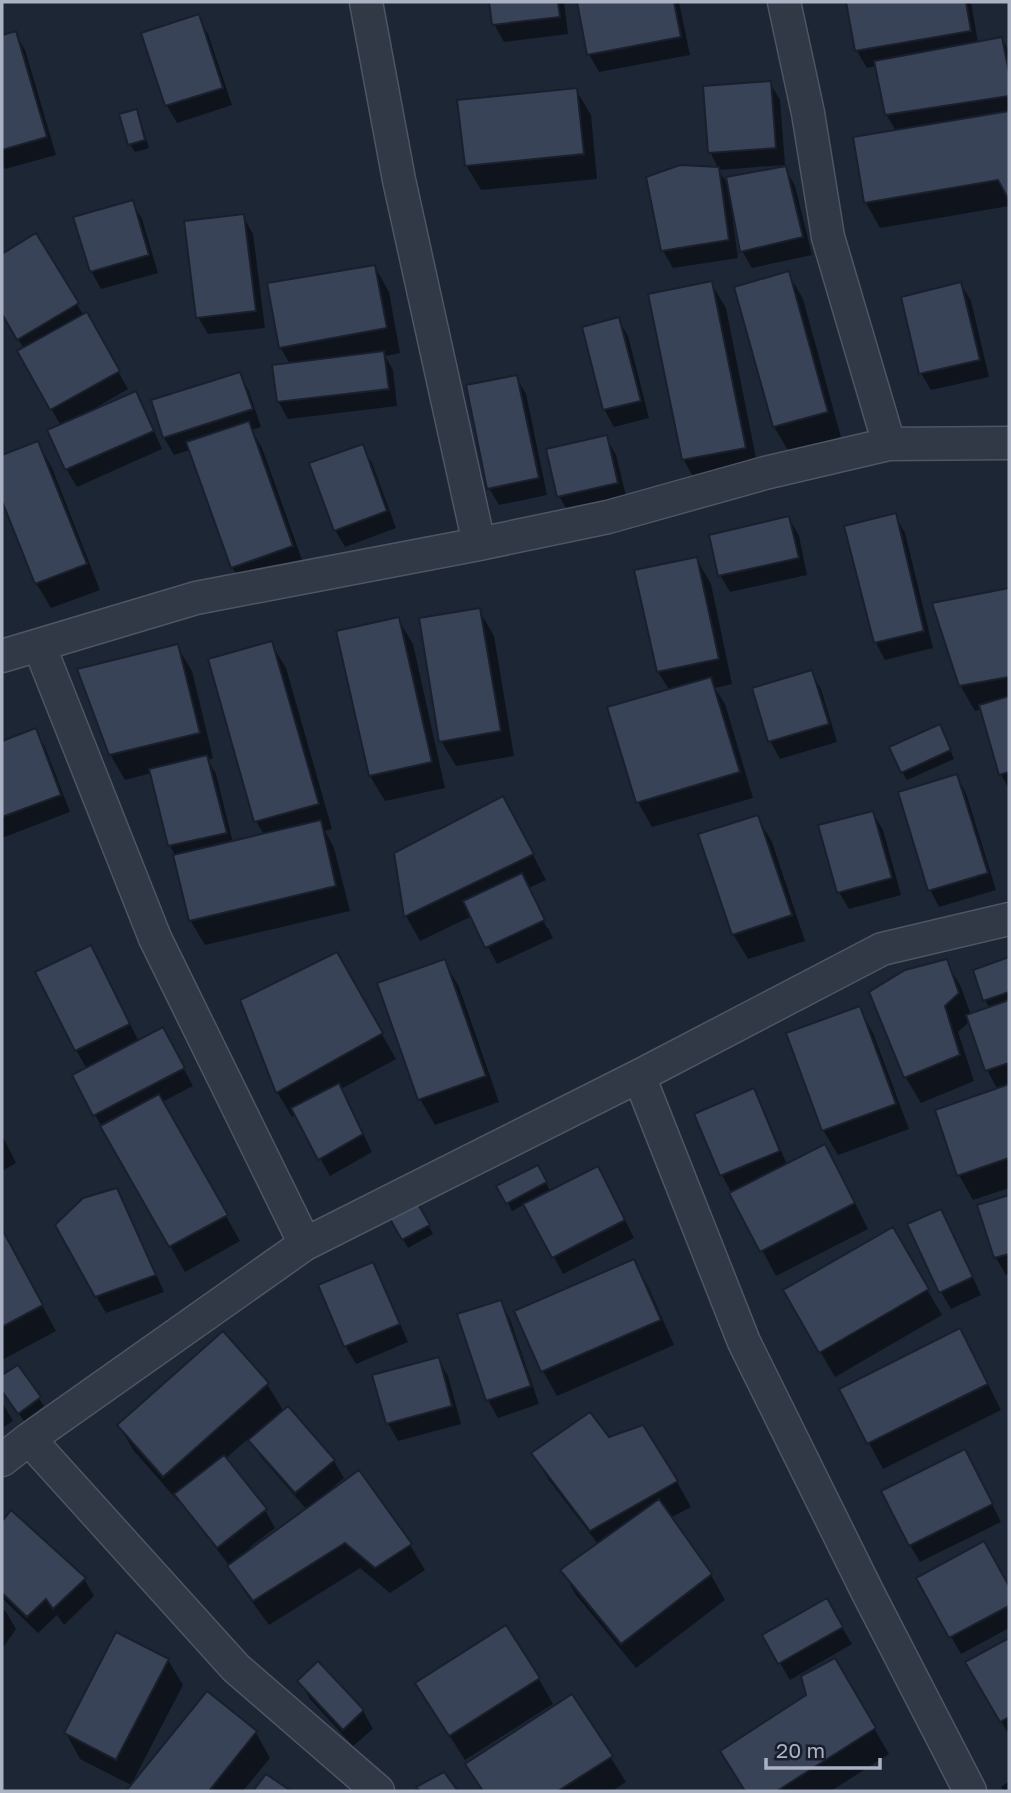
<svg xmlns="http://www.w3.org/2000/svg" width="1011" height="1793" viewBox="0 0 1011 1793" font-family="'Golos Text',sans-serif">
<rect width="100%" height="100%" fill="#1d2635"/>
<path fill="#0007" fill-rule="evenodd" d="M491,2H564L568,34L504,42L494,24Z
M579,2H679L690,55L599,72L589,54Z
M848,2H971L978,43L1002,38L1009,52V206L880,228L866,203L896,131L886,114L876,66L867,68L857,51Z
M198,17L208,34L232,105L177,123L167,106L143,34Z
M15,33L25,50L56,155L5,169L2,164V37Z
M770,83L780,100L785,165L719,170L730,189L785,168L795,186L812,255L752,268L742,251L736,220L733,221L738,258L673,268L663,251L648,179L680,167L719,169L710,152Z
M576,90L591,115L597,179L481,190L466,165Z
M136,111L140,119L149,148L135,152L130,144Z
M132,202L142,219L158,273L101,289L91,271Z
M243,216L253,234L265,328L208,334L198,317Z
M35,236L84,316L86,315L128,389L92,410L93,412L145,410L162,449L77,487L67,470L50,431L61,426L19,352L24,349L2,312V256Z
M375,267L389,292L400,353L385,356L393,370L397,406L288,419L278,401L290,364L280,347Z
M788,273L803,299L841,437L789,452L774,427L736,288Z
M711,283L726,308L759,473L698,485L683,459Z
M961,284L971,301L989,377L931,390L921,373Z
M618,319L628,336L649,418L614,427L604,409Z
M239,374L249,391L261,427L252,430L262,448L306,571L247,592L232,567L190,450L174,455L164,438L153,401Z
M516,377L526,394L547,495L499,505L489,488Z
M606,437L616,455L627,500L569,513L559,496Z
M38,443L52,468L100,590L51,608L36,583L2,497V457Z
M362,446L372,463L396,528L345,547L335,530Z
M895,515L905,533L933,648L885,660L876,643Z
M789,518L799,536L807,575L730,592L720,575Z
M696,558L711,584L732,684L715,688L725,704L753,798L652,827L638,802L670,691L658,672Z
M1009,590V789L1001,774L982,709L975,711L960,685L934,604Z
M479,610L494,636L514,756L456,766L441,741Z
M398,619L413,644L445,788L385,801L370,776Z
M271,643L286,668L332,829L325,831L334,848L350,911L205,945L190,920L176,857L170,846L152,773L125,780L110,754L177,646L192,671L213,758L208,760L216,774L233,843L264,835L256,821Z
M811,672L821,689L837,742L780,759L770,741Z
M35,730L45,747L70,812L2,838V742Z
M944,735L954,759L907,780L902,772Z
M956,776L966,793L996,890L939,907L930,890Z
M873,813L883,830L901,895L849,909L839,892Z
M757,817L772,842L805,941L748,959L733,934Z
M516,823L546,880L529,888V891L547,928H548L553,938L497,964L472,916L420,941L406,916L396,854Z
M336,954L396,1059L341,1089L372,1152L330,1176L296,1114L292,1117L277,1092Z
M1009,959V1188L973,1200L959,1175L998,1090L987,1070L970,1021L958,1032L974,1081L921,1103L906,1078L871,993L946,961L961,987L971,1015L990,1009L985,1000L975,971Z
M444,961L459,987L499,1102L435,1125L420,1099L380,984Z
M100,964L139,1042L172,1047L193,1086L162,1102L240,1241L185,1272L95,1115L87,1069L76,1050Z
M859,1008L873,1033L909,1129L838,1155L823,1130Z
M753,1091L763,1108L787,1165L839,1171L868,1229L776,1276L722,1175Z
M2,1135L16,1163L2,1171Z
M537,1167L551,1192L607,1185L634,1238L563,1274L525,1204L512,1211L499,1187Z
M116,1190L126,1208L164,1292L106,1313L96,1296Z
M1009,1197V1274L1006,1275L996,1258L979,1206Z
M418,1206L433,1234L408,1248L392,1220Z
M940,1211L950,1228L981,1295L951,1309L941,1292Z
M892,1230L942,1315L835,1377L785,1291Z
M2,1231L56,1331L2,1360Z
M633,1261L648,1286L674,1345L557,1396L543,1371L516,1312Z
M372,1264L382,1282L408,1342L356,1364L346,1347L320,1286Z
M500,1302L510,1319L539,1404L498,1418L488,1400L459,1315Z
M974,1356L1001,1410L883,1469L841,1390Z
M438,1359L448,1376L461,1424L398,1441L388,1423Z
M17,1367L44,1406L24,1421L2,1390V1378Z
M267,1384L284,1412L334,1461L344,1478L332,1488L333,1490L358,1472L410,1545L425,1570L390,1593L360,1568L269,1625L244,1591L229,1565L187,1511L180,1499L178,1501L134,1451L119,1426ZM249,1438L261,1457L307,1510L252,1549L250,1547L275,1528L265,1510L225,1459Z
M2,1402L13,1421L2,1428Z
M608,1439L677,1482L691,1507L670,1518L711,1575L725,1600L636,1668L576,1595L562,1570L598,1544L548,1479L534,1454Z
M974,1468L1001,1522L920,1562L910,1545Z
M11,1513L84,1579L94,1596L64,1625L57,1615L38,1633L2,1598V1524Z
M983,1543L1009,1589V1628L961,1654L918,1579Z
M826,1601L852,1644L790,1680L764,1636Z
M2,1609L6,1612L16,1629L2,1649Z
M1009,1640V1735L968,1663Z
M168,1660L183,1685L131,1785L80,1759L66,1733Z
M834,1660L889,1754L831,1791H746L737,1777L808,1696Z
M318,1664L363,1711L373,1729L353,1746L310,1699L300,1682Z
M539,1679L553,1704L465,1760L417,1684Z
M207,1694L256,1733L270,1758L243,1791H128Z
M572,1696L626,1782L612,1791H483L467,1765Z
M1009,1781V1791H1004L1001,1787Z"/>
<path fill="#394357" stroke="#191f2c" stroke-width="2" d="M489,2H558L560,17L492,25Z
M577,2H674L681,37L587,55Z
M846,2H966L971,31L855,51Z
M199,14L223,88L165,106L141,33Z
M16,31L47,137L2,150V35Z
M1002,37L1009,73V96L885,115L874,61Z
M771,81L776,148L708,153L703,86Z
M577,88L584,154L465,166L457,100Z
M137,109L145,140L128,145L119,114Z
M1009,111V200L998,180L864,203L853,137Z
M680,165L719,167L729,240L661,251L646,177Z
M786,166L803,237L740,252L726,177Z
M133,200L149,255L90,272L73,217Z
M244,214L256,311L196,318L184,221Z
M36,233L79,303L17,340L2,314V254Z
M375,265L387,328L279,348L267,283Z
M789,271L828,412L773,427L734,287Z
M712,281L746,448L682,460L648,294Z
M961,282L980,360L919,374L901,297Z
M87,312L120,371L50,410L17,351Z
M619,317L641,401L603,410L582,327Z
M384,351L389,389L277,402L272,365Z
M240,372L253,409L163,438L151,400Z
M517,375L539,478L487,489L466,385Z
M136,391L154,431L65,470L47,430Z
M249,421L293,546L231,568L186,442Z
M607,435L618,483L557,497L546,449Z
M38,441L87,564L35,584L2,501V455Z
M363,444L387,511L334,531L309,463Z
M896,513L924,631L874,643L844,526Z
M789,516L799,558L718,576L709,535Z
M697,557L719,659L657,672L634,570Z
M1009,588V677L959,686L932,603Z
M480,608L501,731L439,742L419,618Z
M399,617L432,762L369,776L336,631Z
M272,641L319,804L254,822L208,659Z
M178,644L200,733L109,755L77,669Z
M812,670L829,724L768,742L752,688Z
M711,677L740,772L636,803L607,707Z
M1009,696V772L999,775L979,705Z
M940,724L951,750L901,773L889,747Z
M36,728L61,795L2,817V741Z
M207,755L227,833L168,846L149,769Z
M957,774L988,873L928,891L898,792Z
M503,796L534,854L404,917L394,853Z
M873,811L892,878L837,893L818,825Z
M758,815L792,915L732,935L698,834Z
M321,820L336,886L189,921L173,855Z
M522,873L545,920L485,948L463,901Z
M91,945L130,1024L75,1051L35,972Z
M337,952L383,1033L276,1093L240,1000Z
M1009,957V992L983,1001L973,970Z
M445,959L486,1076L418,1100L377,983Z
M947,959L959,993L945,1006L960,1055L904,1078L869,992L905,970Z
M1009,1000V1063L985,1071L966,1015Z
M860,1006L896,1104L822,1131L786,1033Z
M163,1027L185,1068L93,1116L72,1075Z
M339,1083L363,1134L318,1160L291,1108Z
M1009,1084V1158L957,1176L935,1110Z
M754,1088L780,1151L720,1176L694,1114Z
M159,1094L228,1215L169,1247L100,1126Z
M825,1144L855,1203L760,1252L729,1193Z
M538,1165L547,1182L506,1204L496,1186Z
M598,1166L625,1220L552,1258L523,1204Z
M117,1188L156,1275L95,1297L55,1225L83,1198Z
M1009,1195V1254L994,1258L977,1205Z
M418,1204L430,1225L402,1240L390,1219Z
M941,1209L973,1277L939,1293L907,1224Z
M893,1227L929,1289L819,1353L783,1290Z
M2,1229L43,1305L2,1327Z
M634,1259L661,1320L541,1372L514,1311Z
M373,1262L400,1324L344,1347L318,1285Z
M501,1300L531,1386L486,1401L457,1314Z
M960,1328L988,1384L867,1444L839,1389Z
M223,1331L269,1383L163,1477L117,1425Z
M439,1357L452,1406L386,1424L372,1375Z
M18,1365L41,1397L18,1414L2,1391V1375Z
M288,1406L335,1460L295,1493L248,1440Z
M590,1412L609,1437L643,1425L678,1481L590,1531L531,1453Z
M965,1449L993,1504L909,1546L881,1491Z
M224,1455L267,1509L217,1548L174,1494Z
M359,1470L412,1544L375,1568L345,1543L253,1601L227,1566Z
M659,1499L712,1574L621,1644L560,1570Z
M11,1510L86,1578L53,1609L46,1599L27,1617L2,1593V1521Z
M984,1541L1009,1586V1606L949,1638L916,1578Z
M827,1598L843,1627L778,1664L762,1635Z
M506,1625L540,1678L449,1736L415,1683Z
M116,1632L169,1659L116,1760L64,1733Z
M1009,1638V1717L1000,1722L965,1662Z
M835,1658L876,1728L777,1791H745L720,1751L806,1695L801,1676Z
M318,1661L364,1710L343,1730L297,1681Z
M207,1691L257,1731L209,1791H126Z
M572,1694L613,1756L558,1791H483L465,1764Z
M444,1772L458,1791H420L416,1787Z
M266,1774L291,1791H253Z"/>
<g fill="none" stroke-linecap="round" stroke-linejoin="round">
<g stroke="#4e5564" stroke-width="35">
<path id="minor" d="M366,2L399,180L479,544
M784,2L808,113L828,237L889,444
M39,645L155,938L305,1244
M2,656L196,598L479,544L608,517L765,473L889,444L1009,443
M639,1076L744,1342L867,1591L970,1791
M29,1439L236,1668L378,1791
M2,1460L29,1439L305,1244L639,1076L882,949L1009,919"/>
</g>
<use href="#minor" stroke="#313846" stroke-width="32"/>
</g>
<rect width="1011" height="1793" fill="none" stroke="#aab2c4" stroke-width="7"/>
<path d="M766 1758v10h114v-10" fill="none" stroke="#aab2c4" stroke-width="3.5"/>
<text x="776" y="1758" font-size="21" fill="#aab2c4" stroke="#171d2a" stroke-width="5" paint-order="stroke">20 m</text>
</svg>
